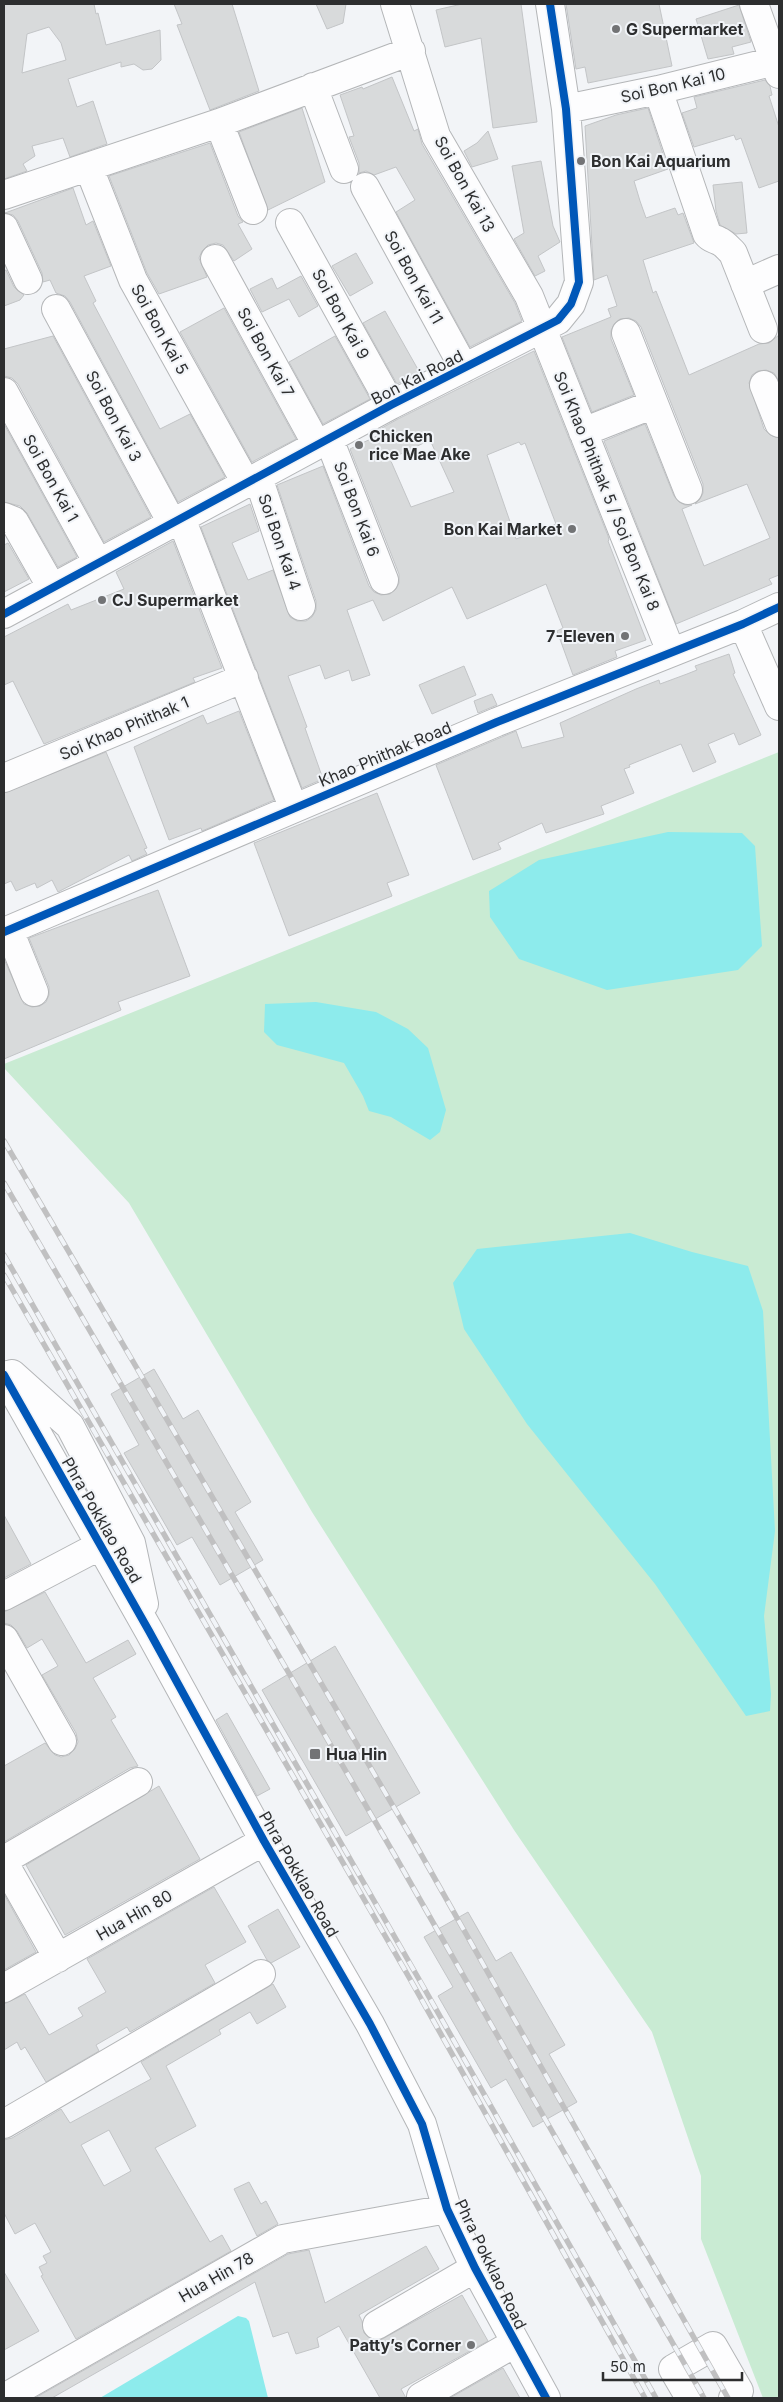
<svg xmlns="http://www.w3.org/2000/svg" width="783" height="2402" viewBox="0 0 783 2402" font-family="Inter,sans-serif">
<rect width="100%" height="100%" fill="#f2f4f7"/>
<path fill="#c9ebd3" d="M779,752V2398H763L701,2239V2176L652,2032L514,1830L312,1512L129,1203L4,1068V1064Z"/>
<path fill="#8debec" d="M668,832L742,833L755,846L762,946L738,970L607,990L519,959L490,917L489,891L539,860Z
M316,1002L376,1012L408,1029L428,1048L446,1110L440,1132L430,1140L391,1117L369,1111L363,1096L344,1063L277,1045L264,1032L265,1004Z
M630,1233L692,1252L748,1266L763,1311L775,1531L764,1616L771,1694L770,1711L746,1716L655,1584L527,1424L464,1329L453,1283L477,1249Z
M238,2316L246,2318L249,2321L268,2398H100Z"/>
<path fill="#d8dadb" stroke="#c3c5c7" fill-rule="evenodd" d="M4,4H94L96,14L98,13L106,45L160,30L161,60L152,69L143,70L134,64L121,67V62L68,79L77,107L93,101L107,144L70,157L63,138L32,146L35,156L23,164L27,171L4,179ZM49,27L61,43L66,60L22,73L27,34Z
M174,4H232L259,91L210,110L177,25L182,24Z
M316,4H346L343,23L327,29Z
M462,4H521L537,122L493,128L481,38L445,47L436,10Z
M566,4H659L672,66L588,83L585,67L576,69Z
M739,5L751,42L732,47L734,54L708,59L696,19Z
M392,77L414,131L418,129L422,144L515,303L522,321L470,347L396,212L415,200L396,167L374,175L366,171L359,173V163L349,137L354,136L340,95L362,87L363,89Z
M765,80L770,86L772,95L769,96L779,127V181L759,188L741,138L736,140L734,135L694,147L682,113L697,108L694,97Z
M302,108L325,182L268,210L239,132Z
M648,108L668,169L634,181L640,201L646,218L675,208L678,215L683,213L694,243L643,260L653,293L656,291L689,375L759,344L769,343L779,335V381L774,373L766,370L758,371L752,375L749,383L764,429L770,435L779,438V575L769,579L772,584L676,624L604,441L645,424L674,496L679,502L685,505H692L682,509L704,566L770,538L747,484L695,504L700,499L703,493V484L641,327L636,321L629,318L620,319L614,324L611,331V339L634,395L592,412L562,337L611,317L608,309L617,306L607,275L594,280L585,126L616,115Z
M488,131L498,159L472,167L464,151L477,143Z
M210,143L238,216L243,222L238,224L252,249L234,261L223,245L216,243L208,245L202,251L199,258L207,277L159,294L147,273L109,176Z
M541,161L553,226L560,242L538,256L545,271L535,276L514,239L524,233L512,166Z
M742,182L747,233L736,234L720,225L716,211L713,185Z
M73,188L86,225L93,221L111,266L84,276L96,301L93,303L160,429L190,414L225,477L178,502L70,302L65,296L56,293L50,280L43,282L42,273L18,221L13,215L5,213Z
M356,253L373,283L350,296L332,266Z
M6,270L14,287L24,295L20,300L4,306V271Z
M301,276L318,306L299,317L289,299L262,312L250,289L272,278L277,289Z
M224,308L296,439L252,462L180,332Z
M385,311L420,373L397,384L363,323Z
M53,336L151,517L104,542L18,384L12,378L4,376V349Z
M335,336L370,399L323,424L289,362Z
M534,351L608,536L609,540L608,541L646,640L615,651L617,657L573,675L557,631L563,628L546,584L467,619L452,587L383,621L373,600L347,610L370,675L352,681L349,670L325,679L320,665L288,676L307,727L305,728L323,779L302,788L201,527L250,504L259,531L232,543L248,580L273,570L290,617L297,621H306L312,617L316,610V601L277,485L323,466L369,586L374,592L381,595L390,594L396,589L399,583V574L350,449L383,433L380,429L398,419ZM430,440L454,492L411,507L390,459ZM519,442L521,445L525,443L556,524L516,539L487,455Z
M4,424L77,557L58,567L27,513L20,506L4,502Z
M173,541L222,668L193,678L195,682L44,744L13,681L4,685V637L68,604L71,610L124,589L116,572Z
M8,543L29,579L4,592V545Z
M729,654L735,673L733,674L761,735L739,745L734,733L708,744L716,762L693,772L681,744L629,765L630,767L624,769L634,793L601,806L604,814L546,833L542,823L498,843L501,849L473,860L436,765L516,731L522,748L564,737L560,723L636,689L659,680L660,684L687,674L697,670L695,666Z
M464,666L476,695L432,714L419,685Z
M492,694L497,705L478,713L474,701Z
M239,711L274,800L202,831L201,828L169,840L134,747L203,715L207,724Z
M106,752L147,848L144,849L147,854L132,861L129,855L58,892L52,880L37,888L35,883L16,891L11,881L4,884V793Z
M377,793L409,875L387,883L392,896L289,936L254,843Z
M158,890L190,976L118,1002L121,1010L4,1059V959L24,1004L32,1007L40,1006L46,1002L49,995V987L29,938Z
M154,1369L183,1419L198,1410L251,1502L235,1512L263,1560L220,1585L192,1537L177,1545L124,1453L139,1445L111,1394Z
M4,1515L31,1564L4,1578Z
M45,1592L86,1663L128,1640L136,1654L93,1678L116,1717L111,1720L138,1766L130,1768L4,1842V1766L45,1743L55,1755L61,1757L69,1755L75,1749L78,1742L76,1733L42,1675L58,1666L42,1639L27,1648L17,1631L11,1625L4,1623V1612Z
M335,1646L420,1793L346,1836L262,1690Z
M227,1713L270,1789L257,1796L216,1720Z
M159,1786L200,1859L65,1935L26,1865Z
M214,1887L246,1942L205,1965L215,1983L130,2032L127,2027L96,2045L99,2051L46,2082L25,2047L21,2050L17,2042L4,2050V2004L25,1994L49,2035L83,2016L78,2008L106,1992L87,1959Z
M4,1894L36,1952L4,1970Z
M278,1909L300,1947L271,1963L267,1960L248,1926Z
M468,1912L496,1961L511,1952L565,2045L549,2054L577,2102L533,2127L506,2079L491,2088L438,1996L453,1987L424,1937Z
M273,1984L286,2007L257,2024L250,2012L219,2030L221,2034L166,2066L196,2126L155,2148L210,2242L222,2235L231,2251L76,2339L41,2276L43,2275L39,2267L47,2263L43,2256L51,2252L35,2223L15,2234L4,2213V2140L12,2138L61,2109L70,2123L151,2079L141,2062ZM109,2130L131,2171L104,2186L81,2145Z
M249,2182L261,2204L266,2201L278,2224L257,2236L234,2189Z
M426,2246L439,2269L359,2315L362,2321L364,2333L375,2343L462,2295L488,2341L401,2389L406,2398H380L339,2326L317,2338L319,2347L296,2354L288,2332L273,2337L255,2282L52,2398H35L288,2254L309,2250L325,2303Z
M4,2272L39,2331L4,2350Z
M503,2368L520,2398H450Z"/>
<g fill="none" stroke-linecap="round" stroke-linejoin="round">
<g stroke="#b4b6b8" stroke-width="30">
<path id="minor" d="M395,4L436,136L529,296L671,652
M754,4L779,74
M313,87L344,169
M658,90L707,234C711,239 713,238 719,241C724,243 729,249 733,253L763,329
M566,109L658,90L779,60
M219,123L253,210
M89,168L133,280L246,483
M365,187L464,368
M4,195L219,123L411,51
M290,223L391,405
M4,228L28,280
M215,259L317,445
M745,284L779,269
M56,309L172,523
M626,333L688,490
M764,385L779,423
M4,392L98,563
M583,432L654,404
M329,439L384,580
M258,477L301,606
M4,517L14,521L52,588
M181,518L293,807
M4,614L391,405L558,320L571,304L579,282L566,109L550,4
M743,624L779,706
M4,778L244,678
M9,930L34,992
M4,932L497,722L743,624L779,607
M12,1374L70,1426L131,1543L144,1604
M4,1375L149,1631L264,1841L370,2024L422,2124L447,2209L475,2268L546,2398
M4,1596L101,1545
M4,1639L62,1741
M4,1860L138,1782
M4,1863L58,1958
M4,1988L264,1841
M4,2124L261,1974
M377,2325L475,2268
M421,2397L515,2343
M4,2398L283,2239L447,2209
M690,2398L673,2369L713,2346L739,2391L733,2398"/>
</g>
<use href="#minor" stroke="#fdfdfe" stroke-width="28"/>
<g stroke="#c0c0c1" stroke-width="5.5">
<path id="rail" d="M4,1141L417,1847L728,2398
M4,1183L394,1854L704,2398
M4,1255L424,1988L656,2398
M4,1275L410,1979L645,2398"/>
</g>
<use href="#rail" stroke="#f1f4f8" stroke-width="4" stroke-dasharray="11" stroke-linecap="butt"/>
<g stroke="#f1f4f8" stroke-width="11">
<path id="cycleway" d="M4,614L391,405L558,320L571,304L579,282L566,109L550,4
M4,932L497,722L743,624L779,607
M4,1375L149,1631L264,1841L370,2024L422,2124L447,2209L475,2268L546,2398"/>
</g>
<use href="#cycleway" stroke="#0057b8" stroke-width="8"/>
</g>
<g fill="#727375" stroke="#f1f4f8" stroke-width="2">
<circle cx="616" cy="29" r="5"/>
<circle cx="581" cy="161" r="5"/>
<circle cx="359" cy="445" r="5"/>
<circle cx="572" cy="529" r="5"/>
<circle cx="102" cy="600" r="5"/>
<circle cx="625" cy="636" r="5"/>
<rect x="309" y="1748" width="12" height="12" rx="2.5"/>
<circle cx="471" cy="2345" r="5"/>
</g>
<g text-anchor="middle" stroke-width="4" stroke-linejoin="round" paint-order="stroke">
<g font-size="16" font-weight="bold" fill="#2d2e2f" stroke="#f1f4f8" text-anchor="start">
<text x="626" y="35">G Supermarket</text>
<text x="591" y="167">Bon Kai Aquarium</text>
<text x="369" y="442">Chicken<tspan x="369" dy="18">rice Mae Ake</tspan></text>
<text x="562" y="535" text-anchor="end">Bon Kai Market</text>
<text x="112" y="606">CJ Supermarket</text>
<text x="615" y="642" text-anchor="end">7-Eleven</text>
<text x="326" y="1760">Hua Hin</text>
<text x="461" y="2351" text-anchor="end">Patty’s Corner</text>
</g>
<g font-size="16" fill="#2d2e2f" stroke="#f1f4f8">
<text transform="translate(673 85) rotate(-13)" y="6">Soi Bon Kai 10</text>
<text transform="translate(465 184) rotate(61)" y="6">Soi Bon Kai 13</text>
<text transform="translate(414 277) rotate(61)" y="6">Soi Bon Kai 11</text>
<text transform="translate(341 314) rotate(61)" y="6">Soi Bon Kai 9</text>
<text transform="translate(160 329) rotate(61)" y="6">Soi Bon Kai 5</text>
<text transform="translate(266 352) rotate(61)" y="6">Soi Bon Kai 7</text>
<text transform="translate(417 377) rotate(-27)" y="6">Bon Kai Road</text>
<text transform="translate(114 416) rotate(62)" y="6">Soi Bon Kai 3</text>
<text transform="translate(51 478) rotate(61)" y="6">Soi Bon Kai 1</text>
<text transform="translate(607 491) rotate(68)" y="6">Soi Khao Phithak 5 / Soi Bon Kai 8</text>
<text transform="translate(357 509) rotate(69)" y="6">Soi Bon Kai 6</text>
<text transform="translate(280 542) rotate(71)" y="6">Soi Bon Kai 4</text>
<text transform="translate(124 728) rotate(-23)" y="6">Soi Khao Phithak 1</text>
<text transform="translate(385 754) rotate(-23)" y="6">Khao Phithak Road</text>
<text transform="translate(102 1520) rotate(60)" y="6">Phra Pokklao Road</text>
<text transform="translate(299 1874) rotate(60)" y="6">Phra Pokklao Road</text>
<text transform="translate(134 1915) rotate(-30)" y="6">Hua Hin 80</text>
<text transform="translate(491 2264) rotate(64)" y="6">Phra Pokklao Road</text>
<text transform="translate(216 2277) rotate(-30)" y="6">Hua Hin 78</text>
</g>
</g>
<rect width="783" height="2402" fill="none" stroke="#2d2e2f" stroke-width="10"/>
<path d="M603 2372v8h139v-8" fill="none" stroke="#2d2e2f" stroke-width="2.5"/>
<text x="610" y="2372" font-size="15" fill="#2d2e2f" stroke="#f1f4f8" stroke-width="4" paint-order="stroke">50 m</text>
</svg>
